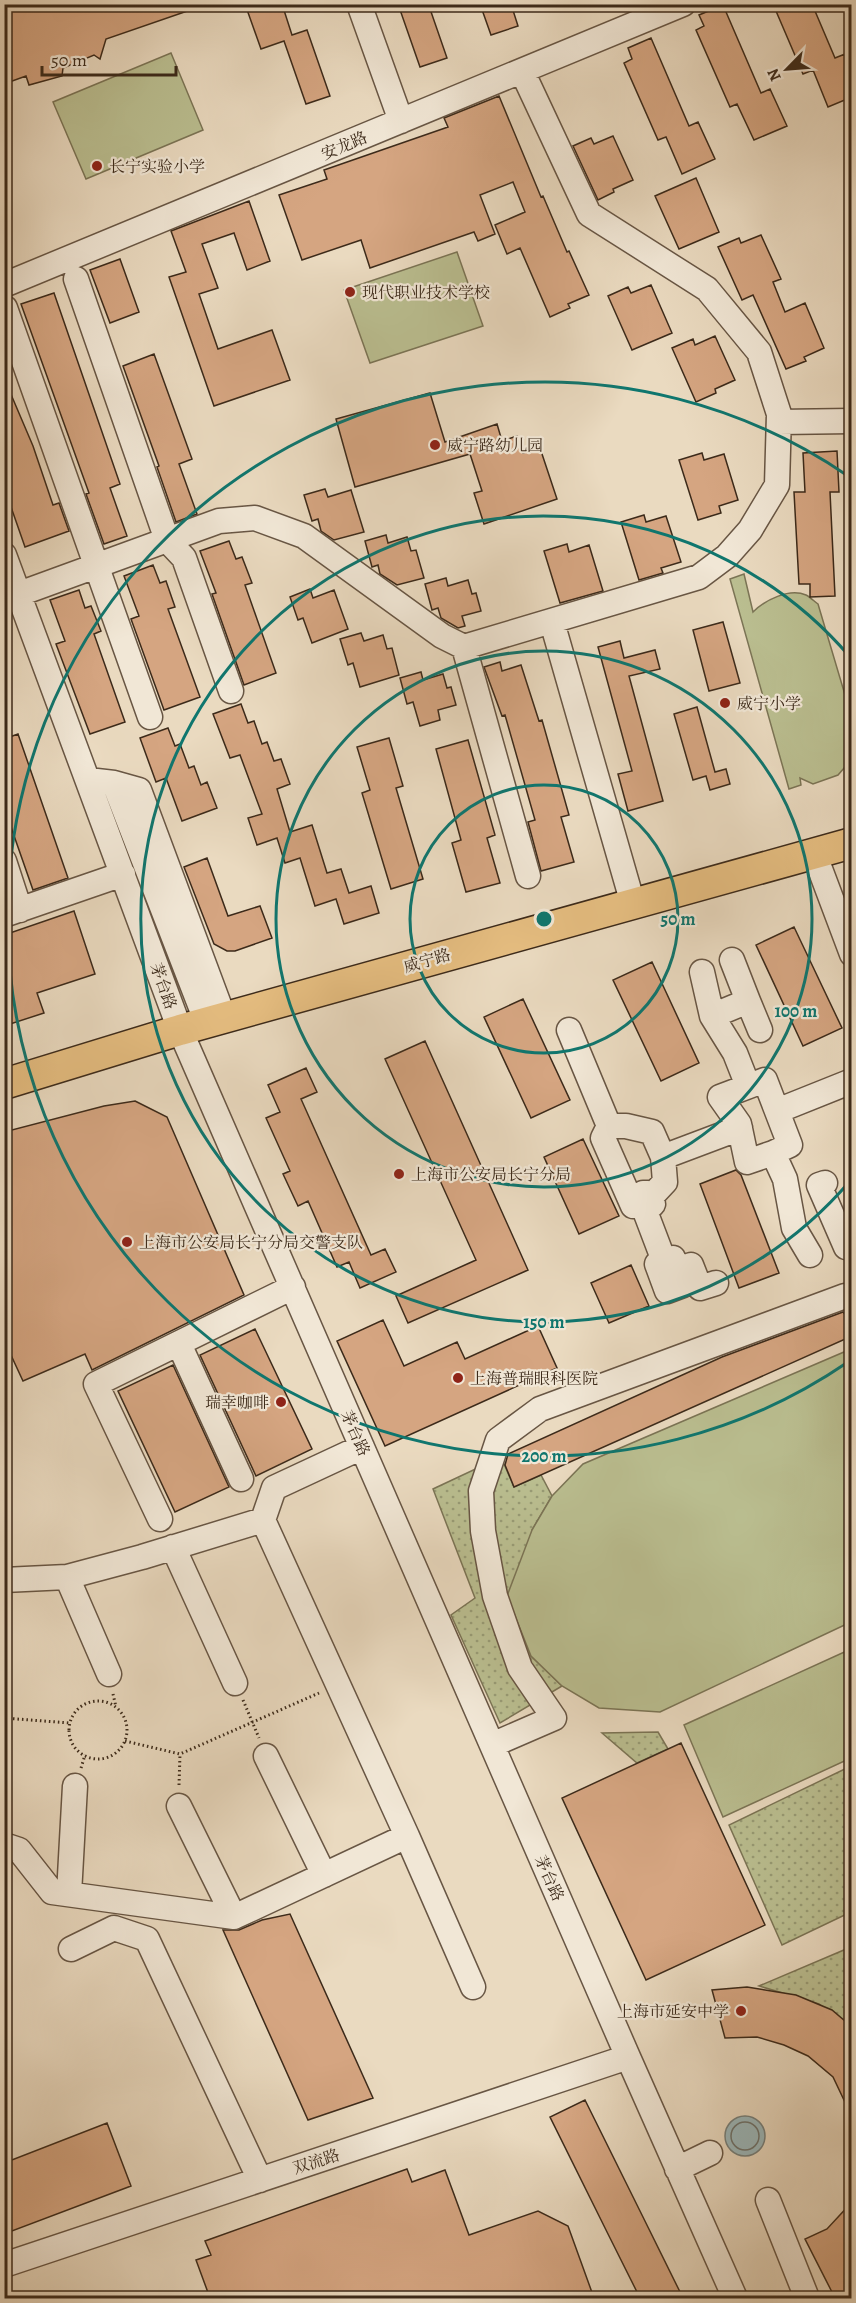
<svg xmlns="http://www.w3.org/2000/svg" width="856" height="2303" viewBox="0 0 856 2303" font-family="Alegreya,'Noto Serif SC',serif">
<defs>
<pattern id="grass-dots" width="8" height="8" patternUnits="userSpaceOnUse" patternTransform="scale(1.5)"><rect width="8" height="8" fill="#babe90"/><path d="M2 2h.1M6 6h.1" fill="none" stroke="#989b75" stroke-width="1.8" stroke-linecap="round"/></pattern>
</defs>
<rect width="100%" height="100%" fill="#eadac0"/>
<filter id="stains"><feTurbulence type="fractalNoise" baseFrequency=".00333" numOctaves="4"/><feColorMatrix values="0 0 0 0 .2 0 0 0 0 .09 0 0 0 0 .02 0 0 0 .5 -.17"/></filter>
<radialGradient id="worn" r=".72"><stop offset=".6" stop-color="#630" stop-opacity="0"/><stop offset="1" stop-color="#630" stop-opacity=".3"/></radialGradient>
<path fill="url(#grass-dots)" stroke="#7b7455" stroke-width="1.5" d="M501,1457L514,1487L541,1475L552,1496L532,1530L531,1656L562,1686L500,1723L451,1615L475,1598L433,1489Z
M658,1732L668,1749L637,1763L602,1733Z
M851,1766V1912L782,1945L729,1825Z
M851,1947V2030L819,2004L759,1986Z"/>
<path fill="#babe90" stroke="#7b7455" stroke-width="1.5" d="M171,53L203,130L86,179L53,102Z
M457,252L483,326L370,363L344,290Z
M744,574L753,612C765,600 789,588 806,595C810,597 815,602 818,604L851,715V760L838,775L813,784L800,778L801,785L789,789L730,579Z
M851,1349V1622L660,1712L599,1708L562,1686L531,1656L507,1596L532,1530L552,1496L583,1464Z
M851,1649V1758L723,1817L684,1725Z"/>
<path fill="#9bb8bc" stroke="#757f7b" stroke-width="1.5" d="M725 2136a20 20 0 1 1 40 0a20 20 0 1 1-40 0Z"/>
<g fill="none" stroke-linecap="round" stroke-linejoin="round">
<path stroke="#6c716b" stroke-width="1.5" d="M731 2136a14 14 0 1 1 28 0a14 14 0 1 1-28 0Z"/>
</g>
<path fill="#d5a581" stroke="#3c2a1a" stroke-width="1.5" d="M4,4H198L199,7L106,39L100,59L94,55L63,68L62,76L29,85L26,76L4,84Z
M245,4H282L292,35L307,30L330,96L306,104L284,41L261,49Z
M398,4H416L418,10L429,6L447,58L420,67Z
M480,4H511L518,26L491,35Z
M773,4H812L835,58L845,54L852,70V97L828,107L813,70L803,74Z
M723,5L761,93L770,89L787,126L754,140L737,104L730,107L696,30L704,26L699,15Z
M651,38L689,126L698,122L715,159L682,174L666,137L658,140L624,63L632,59L628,48Z
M499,96L541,197L543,196L567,252L569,251L589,295L568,304L570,308L550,317L520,248L507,254L495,225L525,212L513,182L480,195L495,234L478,241L474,232L370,268L361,240L302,260L279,195L327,179L324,170L448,127L444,118Z
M613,136L633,180L613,189L614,192L598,200L573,146L591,138L594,144Z
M696,178L719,232L679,249L655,196Z
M249,201L270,261L247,270L234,233L202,244L218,288L199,294L218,349L272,330L290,380L214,406L169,277L186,272L171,231Z
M761,235L781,279L773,282L785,312L805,303L824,348L804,357L806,361L786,369L753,295L742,300L718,247L739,238L741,243Z
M120,259L139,312L110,323L90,270Z
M651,285L672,333L632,350L608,296L628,287L631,293Z
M54,293L120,484L110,488L127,536L104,544L86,494L89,493L21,304Z
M715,336L735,380L715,389L716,393L696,402L672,348L693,339L695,345Z
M154,354L192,459L179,464L197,514L176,522L157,467L159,466L123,366Z
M4,378L33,446L53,505L59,503L69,531L25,547L4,487Z
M430,393L445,442L497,424L502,441L517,436L523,453L540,448L557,499L484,524L474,493L482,491L470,454L355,487L336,419Z
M837,451L839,492H830L835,596L810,597V584H799L794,492H805L803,453Z
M702,453L704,460L724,454L738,500L719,506L721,513L698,520L679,460Z
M325,489L328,497L351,490L364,532L334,540L321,531L318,519L312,521L304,495Z
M644,515L646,522L666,516L681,562L661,568L663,573L639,580L621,522Z
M386,535L388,543L407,537L411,551L416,550L424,578L397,585L380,574L378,565L372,567L365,541Z
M229,541L236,559L242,557L252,583L245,585L276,673L244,685L212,594L216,593L200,551Z
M567,544L569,552L589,545L603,591L560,603L544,551Z
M153,565L160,583L166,581L175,607L168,609L200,697L164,710L131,619L139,616L124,576Z
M446,578L448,586L468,580L472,594L476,593L481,611L462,616L465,626L458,628L441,618L438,608L432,610L425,584Z
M310,589L313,598L334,590L348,629L312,643L303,618L298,620L290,597Z
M79,590L85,608L91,606L101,631L94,634L125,722L90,734L56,644L65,641L50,600Z
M723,622L740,683L709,691L693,630Z
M361,633L364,641L383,635L387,649L392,648L399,675L360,687L353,663L348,665L340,639Z
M620,641L624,658L655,650L660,669L629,676L663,801L628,811L618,774L632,771L598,647Z
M500,662L502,671L521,665L539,721L542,720L569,815L561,817L574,862L541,871L528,822L535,820L505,715L502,716L484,667Z
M421,672L423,680L443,674L447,688L451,687L456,705L438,710L440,720L420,726L413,702L407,704L400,678Z
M241,704L248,723L254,721L262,744L267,742L274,761L281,759L290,784L277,789L290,832L312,825L327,873L341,869L349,893L371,886L379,913L344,924L336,899L315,906L300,858L285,863L277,838L257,845L248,818L262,814L240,755L230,758L213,714Z
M697,707L715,772L726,769L730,784L710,790L706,776L693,780L674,714Z
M168,728L175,746L180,744L189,768L194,766L201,785L207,782L217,808L182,821L166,778L156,782L140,738Z
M18,734L68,878L33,890L4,807V739Z
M389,738L403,786L396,788L423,879L391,889L362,793L370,790L357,747Z
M468,740L495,835L487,838L500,883L466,892L452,843L461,840L436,749Z
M207,858L228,916L260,906L272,938L235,951H227L214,944L184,867Z
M74,911L95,974L37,993L44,1013L4,1026V935Z
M794,927L842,1028L803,1046L756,945Z
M652,962L699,1063L661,1081L613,980Z
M523,999L570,1100L531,1118L484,1017Z
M425,1041L528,1270L408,1323L396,1296L476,1260L385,1059Z
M306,1068L317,1092L301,1099L371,1255L385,1249L396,1272L360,1288L349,1262L337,1267L308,1201L298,1206L283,1174L290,1171L266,1118L280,1112L268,1085Z
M135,1101L167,1117L244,1295L92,1370L85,1354L23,1381L4,1340V1132L104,1106Z
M583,1139L619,1216L579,1234L544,1157Z
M736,1170L741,1175L779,1273L739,1288L700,1184Z
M631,1265L649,1306L609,1323L591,1283Z
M843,1312L852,1323V1336L514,1487L505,1465L508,1454L722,1357Z
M383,1320L404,1366L457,1342L465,1359L538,1326L557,1368L385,1446L337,1341Z
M255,1329L312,1449L256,1476L200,1355Z
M173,1365L229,1487L175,1512L118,1391Z
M681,1743L765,1925L646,1980L562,1798Z
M290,1914L373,2098L308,2120L223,1930H239L262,1920Z
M747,1987L796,1995L832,2010L852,2027V2117L833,2077L808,2056L784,2045L757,2037L725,2038L712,1990Z
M585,2100L640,2211L683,2298H640L610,2238L550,2117Z
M107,2123L131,2186L4,2234V2163Z
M407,2169L412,2182L445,2170L469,2235L538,2211L568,2226L594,2298H236L234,2292L210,2298L196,2260L211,2255L205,2241Z
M852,2202V2298H835L805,2239L827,2229Z"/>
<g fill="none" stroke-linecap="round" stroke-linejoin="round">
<g stroke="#685644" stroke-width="27">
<path id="minor" d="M359,4L401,121
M76,279L167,540L184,558L231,691
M4,285L683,4
M5,308L150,717
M779,422L852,421
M4,555L180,1030L628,2057L735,2298
M19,594L219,521L255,518L304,536L442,636L464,647L699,577L727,556L750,530L777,485L779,414L759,352L707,289L589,214L522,71
M552,622L633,904
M464,647L528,876
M88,780L114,783L139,790L224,1018
M114,783L207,1023
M814,853L852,954
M4,861L20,910
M4,915L123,874
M732,960L748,1001
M702,972L712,1016L735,1053L748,1086
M712,1016L748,1001L760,1030
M569,1030L609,1126
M777,1111L852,1081
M773,1153L790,1145L765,1080L720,1097L739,1124L747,1162L773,1153L785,1179L794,1228L810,1255
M663,1157L740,1128
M825,1183L819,1185L846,1247L851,1244
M643,1193H648L653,1204L645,1211L664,1261
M633,1206L603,1138L609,1126H626L652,1132L663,1157L665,1182L650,1198
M678,1270L673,1258L657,1264L667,1291L683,1285L678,1270L691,1265L700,1288L716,1283
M179,1344L241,1479
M160,1519L96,1384L293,1287
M263,1520L274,1488L362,1447
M173,1547L235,1683
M67,1577L109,1674
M4,1580L67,1577L142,1557L263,1520L407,1836L234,1917L52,1892L19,1850L4,1845
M492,1745L554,1718L520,1668L495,1596L483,1531L481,1491L498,1440L540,1409L845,1296
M266,1756L324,1875
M179,1806L234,1917
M407,1836L473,1987
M69,1894L75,1786
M71,1949L114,1928L147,1939L260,2180
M677,2169L710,2153
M768,2200L807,2298
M4,2265L628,2057"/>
</g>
<g stroke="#3c2a1a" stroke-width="33">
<path id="major" d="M4,1084L180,1030L852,843"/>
</g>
<path stroke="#3c2a1a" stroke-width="3" stroke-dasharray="1.5 3" stroke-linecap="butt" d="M113,1694L116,1707
M243,1700L259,1738
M69 1730a29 29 0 1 1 58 0a29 29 0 1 1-58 0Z
M4,1718L70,1723
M125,1741L180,1754L319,1693
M81,1768L85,1755
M179,1785L180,1754"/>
<use href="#minor" stroke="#f1e7d6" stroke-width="24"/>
<use href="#major" stroke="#e5bd80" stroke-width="30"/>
</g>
<g fill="none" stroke="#0f766e" stroke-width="3">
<circle cx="544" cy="919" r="134"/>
<circle cx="544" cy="919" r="268"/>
<path d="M850 1181A403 403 0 1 1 850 657"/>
<path d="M848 1362A537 537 0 1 1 848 476"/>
</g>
<g fill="#8f2418" stroke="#f1e7d6" stroke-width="2">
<circle cx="97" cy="166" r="6"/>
<circle cx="350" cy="292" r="6"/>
<circle cx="435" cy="445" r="6"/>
<circle cx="725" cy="703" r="6"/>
<circle cx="399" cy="1174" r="6"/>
<circle cx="127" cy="1242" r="6"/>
<circle cx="458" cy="1378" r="6"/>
<circle cx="281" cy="1402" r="6"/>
<circle cx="741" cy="2011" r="6"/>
</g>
<g text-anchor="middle" stroke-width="4.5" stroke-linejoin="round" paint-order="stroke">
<g font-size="16" fill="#3c2a1a" stroke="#f1e7d6">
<text transform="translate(344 145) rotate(-23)" y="6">安龙路</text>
<text transform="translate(427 960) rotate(-16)" y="6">威宁路</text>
<text transform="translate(164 986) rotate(70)" y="6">茅台路</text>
<text transform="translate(356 1433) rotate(66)" y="6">茅台路</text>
<text transform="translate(550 1878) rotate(66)" y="6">茅台路</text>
<text transform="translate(316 2161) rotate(-18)" y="6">双流路</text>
</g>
<g font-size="16" fill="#3c2a1a" stroke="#f1e7d6" text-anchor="start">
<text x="109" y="172">长宁实验小学</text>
<text x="362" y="298">现代职业技术学校</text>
<text x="447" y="451">威宁路幼儿园</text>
<text x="737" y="709">威宁小学</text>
<text x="411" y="1180">上海市公安局长宁分局</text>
<text x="139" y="1248">上海市公安局长宁分局交警支队</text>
<text x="470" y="1384">上海普瑞眼科医院</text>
<text x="269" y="1408" text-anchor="end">瑞幸咖啡</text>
<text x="729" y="2017" text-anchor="end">上海市延安中学</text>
</g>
</g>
<circle cx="544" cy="919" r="9" fill="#0f766e" stroke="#f1e7d6" stroke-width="3"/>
<g font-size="18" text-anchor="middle" font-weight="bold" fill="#0f766e" stroke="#f1e7d6" stroke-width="4.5" stroke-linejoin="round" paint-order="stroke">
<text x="678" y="925">50 m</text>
<text x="796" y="1017">100 m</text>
<text x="544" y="1328">150 m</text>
<text x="544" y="1462">200 m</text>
</g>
<rect width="856" height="2303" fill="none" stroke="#eadac0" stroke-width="24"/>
<rect x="6" y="6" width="844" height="2291" fill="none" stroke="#3c2a1a" stroke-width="3"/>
<rect x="12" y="12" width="832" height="2279" fill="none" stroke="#3c2a1a" stroke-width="1.5"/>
<g transform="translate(787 69) rotate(245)" stroke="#f1e7d6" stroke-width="4.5" paint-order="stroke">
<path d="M0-4.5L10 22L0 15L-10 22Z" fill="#3c2a1a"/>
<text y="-9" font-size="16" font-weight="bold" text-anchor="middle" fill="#3c2a1a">N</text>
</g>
<path d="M42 66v9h134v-9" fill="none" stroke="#3c2a1a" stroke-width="3"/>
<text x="51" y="66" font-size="18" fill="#3c2a1a" stroke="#f1e7d6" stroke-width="4.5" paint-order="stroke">50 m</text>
<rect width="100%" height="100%" filter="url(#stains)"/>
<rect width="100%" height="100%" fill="url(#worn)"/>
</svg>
